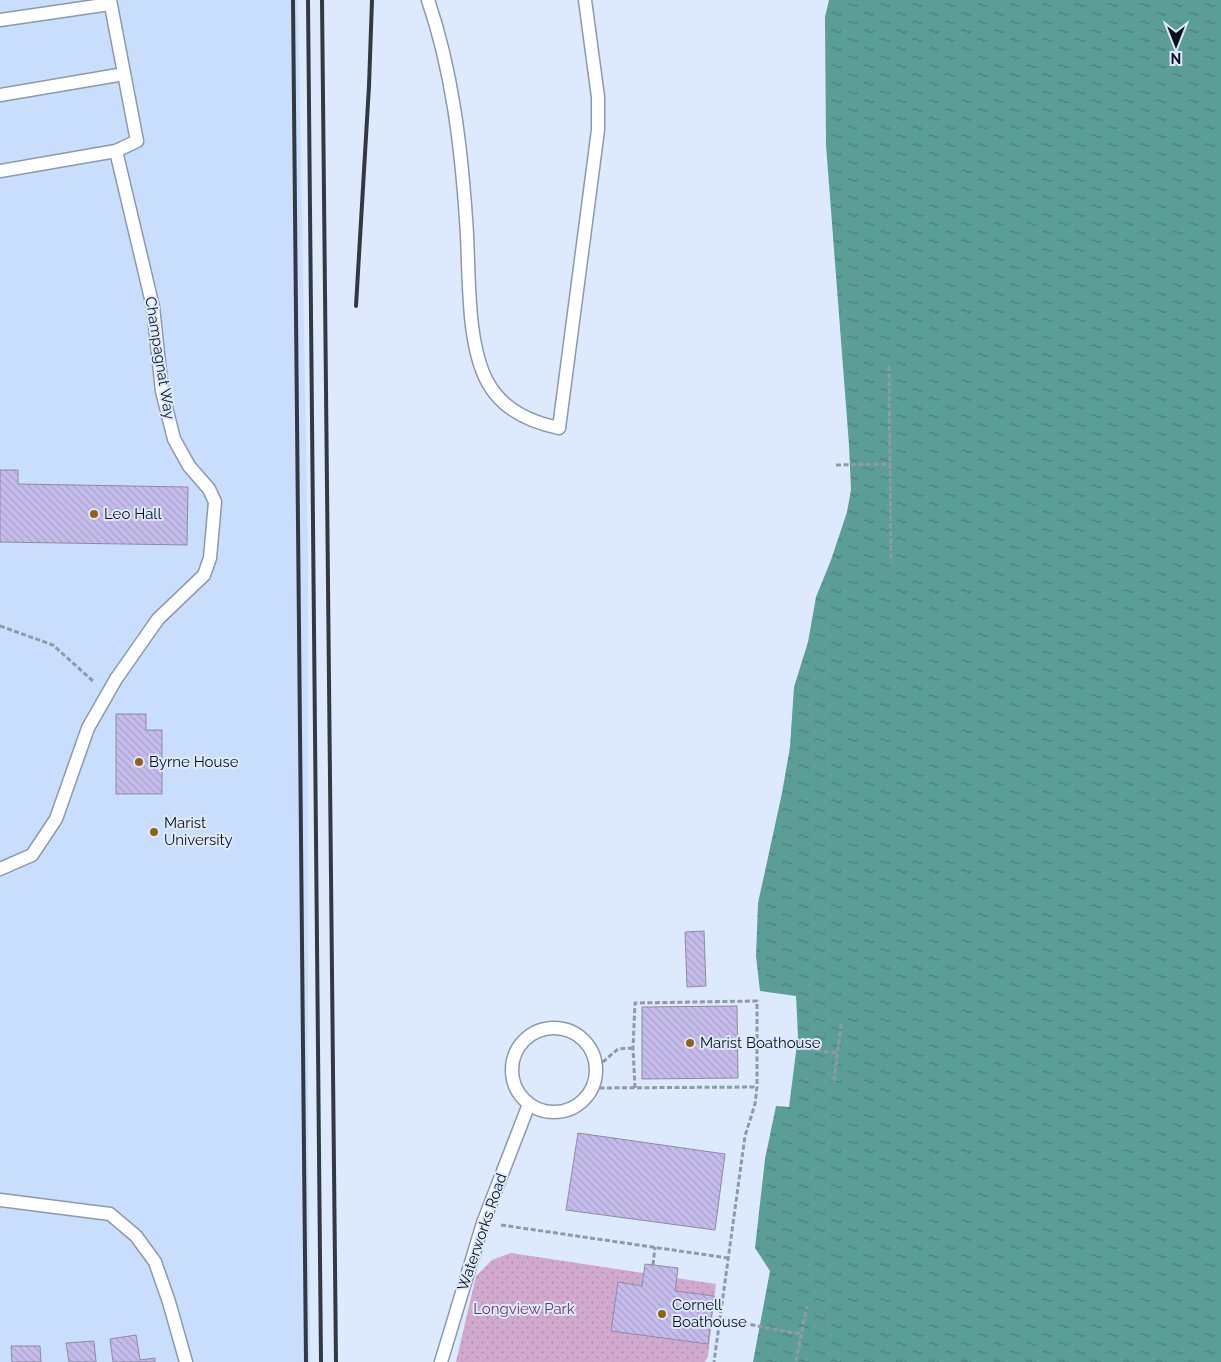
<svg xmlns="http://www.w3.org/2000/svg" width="1221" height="1362" viewBox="0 0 1221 1362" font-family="Raleway,sans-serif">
<defs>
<pattern id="park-dots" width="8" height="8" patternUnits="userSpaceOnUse" patternTransform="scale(1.25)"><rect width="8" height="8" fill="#d1a9ce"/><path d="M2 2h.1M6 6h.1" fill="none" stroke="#b290b0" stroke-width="1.8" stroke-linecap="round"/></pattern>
<pattern id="water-ripples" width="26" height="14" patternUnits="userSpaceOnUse" patternTransform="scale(1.25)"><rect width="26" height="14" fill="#5b9d97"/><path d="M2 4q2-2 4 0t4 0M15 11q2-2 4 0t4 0" fill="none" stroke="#497f7a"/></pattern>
<pattern id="building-back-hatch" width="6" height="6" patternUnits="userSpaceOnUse" patternTransform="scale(1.25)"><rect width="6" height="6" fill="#c5bcec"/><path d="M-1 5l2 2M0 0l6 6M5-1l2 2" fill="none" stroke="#a8a1ca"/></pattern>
</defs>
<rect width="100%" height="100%" fill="#ddeafe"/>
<path fill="#c9defc" d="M0,0H298L308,552V1111L310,1362H0Z"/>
<path fill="url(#park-dots)" d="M511,1253L716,1284L708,1356L705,1362H456L476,1276L492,1260Z"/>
<path fill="url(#water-ripples)" d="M829,0H1221V1362H753L770,1271L755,1248L765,1159L776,1106L789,1107L798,1036L796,996L760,991L756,956L758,903L782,793L790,747L794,687L808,642L816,597L831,560L847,512L851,490L849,445L826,145L825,17Z"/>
<path fill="url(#building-back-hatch)" stroke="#8f8aa4" d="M0,470H18V484L188,487L187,545L0,542Z
M116,714H146V730H162V794H116Z
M704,931L706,986L687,987L685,932Z
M737,1006L738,1078L642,1079V1007Z
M578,1133L725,1154L715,1230L566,1210Z
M645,1264L678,1268L675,1291L714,1296L708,1344L611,1331L618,1282L642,1286Z
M136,1335L140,1360L155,1358V1362H113L110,1339Z
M94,1341L96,1362H69L66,1343Z
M11,1346H40L41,1362H12Z"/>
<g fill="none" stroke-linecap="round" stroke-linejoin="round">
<g stroke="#8a99af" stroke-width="15">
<path id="service" d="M110,0L137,141L116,151
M428,0C452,70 461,146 466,219C470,266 465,342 488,383C503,410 530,422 559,428L598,130V97L585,0
M0,20L110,4
M0,95L124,74
M0,171L116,151L153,307L162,391L174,439L189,466L209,489L215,502L210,558L204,575L158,619L116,679L88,728L56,819L32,855L0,869
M512 1070a42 42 0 1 1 84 0a42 42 0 1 1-84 0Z
M0,1200L110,1214L136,1236L155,1262L169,1302L186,1362
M441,1362L483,1223L529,1104"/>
</g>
<path stroke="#8f9aa9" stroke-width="3" stroke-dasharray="5 2.5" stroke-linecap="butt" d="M889,366L891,562
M836,465L890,464
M0,626L53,645L94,682
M757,1042L837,1053
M597,1067L618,1049L633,1048
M834,1081L841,1024
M592,1088L757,1087
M635,1088L633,1048L635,1003L757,1001V1087L755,1104L745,1136L714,1362
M501,1225L728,1258
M653,1265L655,1247
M721,1319L801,1334
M796,1361L807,1306"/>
<use href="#service" stroke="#fff" stroke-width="12"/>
<path stroke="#323943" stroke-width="4" d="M293,0L306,1362
M308,0L321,1362
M322,0L336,1362
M356,306L369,86L372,0"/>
</g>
<g fill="#936211" stroke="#ddeafe" stroke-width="2">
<circle cx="94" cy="514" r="5"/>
<circle cx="139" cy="762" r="5"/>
<circle cx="154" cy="832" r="5"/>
<circle cx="690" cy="1043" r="5"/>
<circle cx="662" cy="1314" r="5"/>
</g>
<g text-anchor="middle" stroke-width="4" stroke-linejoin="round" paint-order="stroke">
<g font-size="15" fill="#0b1119" stroke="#ddeafe">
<text transform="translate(160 358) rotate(81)" y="5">Champagnat Way</text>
<text transform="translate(482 1232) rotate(-71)" y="5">Waterworks Road</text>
</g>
<g font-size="15" fill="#0b1119" stroke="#ddeafe" text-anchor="start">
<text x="104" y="519">Leo Hall</text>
<text x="149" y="767">Byrne House</text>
<text x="164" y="828">Marist<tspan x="164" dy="17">University</tspan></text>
<text x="700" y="1048">Marist Boathouse</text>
<text x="672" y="1310">Cornell<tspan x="672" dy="17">Boathouse</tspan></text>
</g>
<g font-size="15" fill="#693868" stroke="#ddeafe">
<text x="524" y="1314">Longview Park</text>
</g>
</g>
<g transform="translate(1176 45) rotate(180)" stroke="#ddeafe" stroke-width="4" paint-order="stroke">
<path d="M0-4L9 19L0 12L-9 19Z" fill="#0b1119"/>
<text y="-8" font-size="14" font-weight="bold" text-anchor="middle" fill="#0b1119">N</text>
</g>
</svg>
